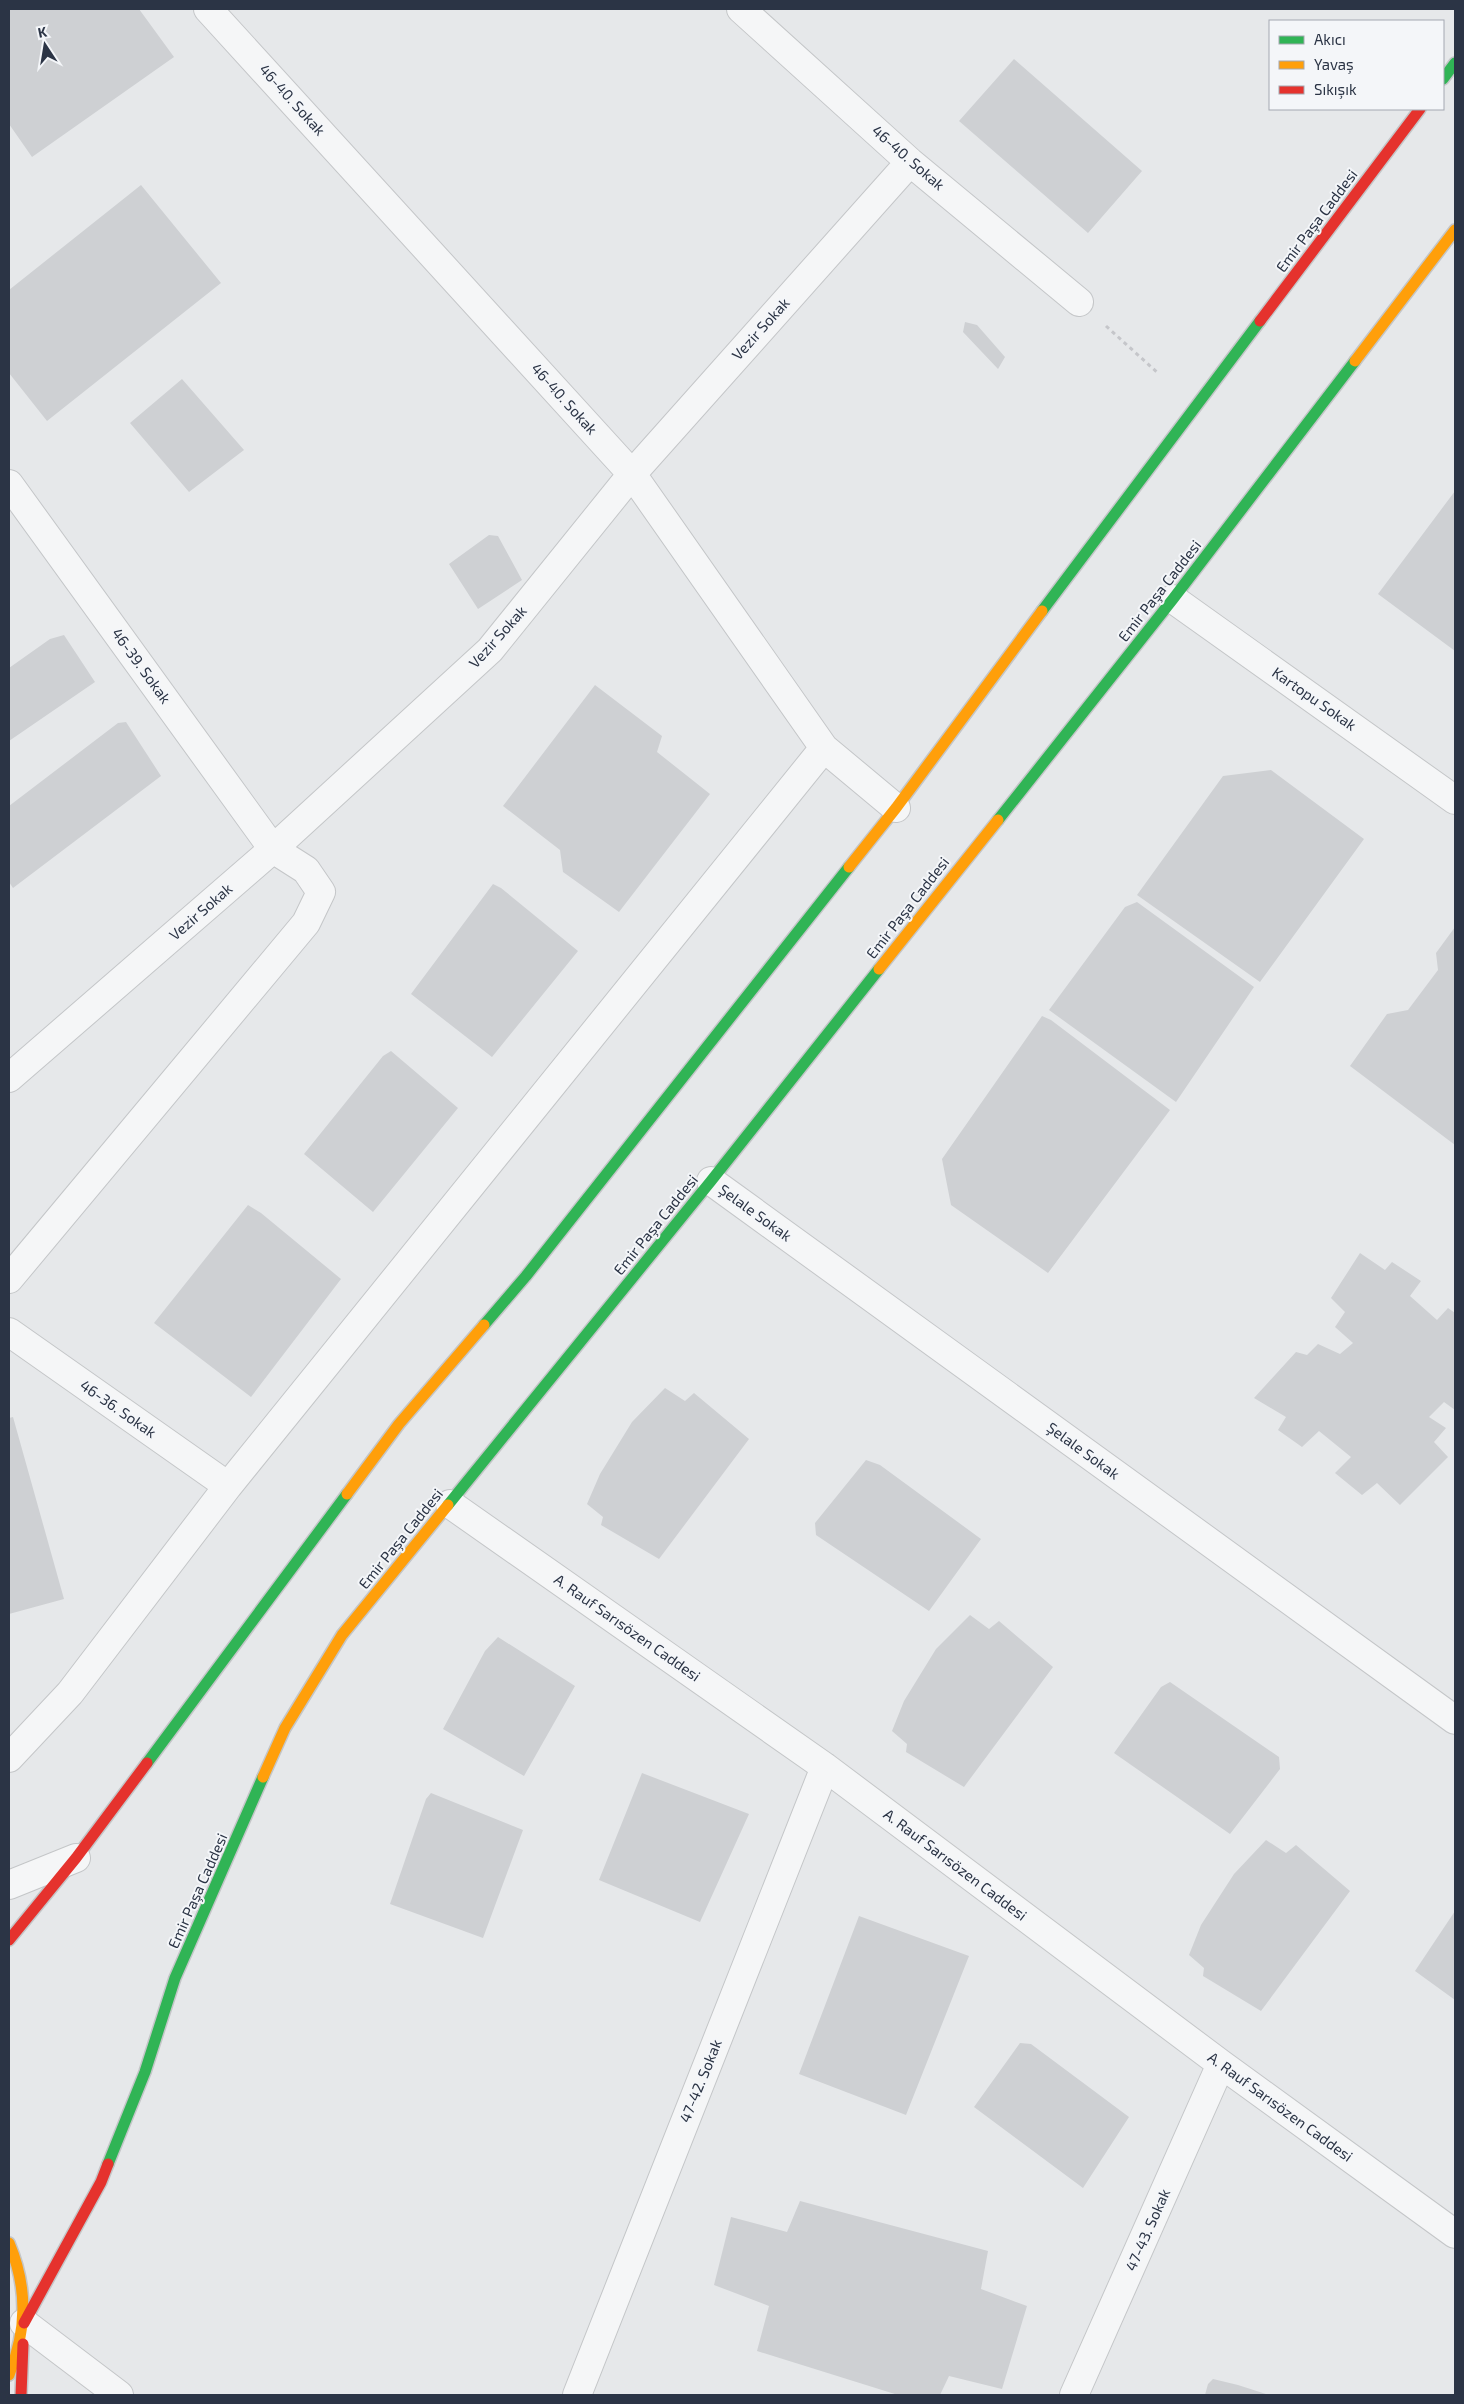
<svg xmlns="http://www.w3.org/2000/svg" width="1464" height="2404" viewBox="0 0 1464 2404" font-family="'Exo 2',sans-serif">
<rect width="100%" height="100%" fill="#e6e8ea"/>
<path fill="#ced0d3" d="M9,9H139L174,57L32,157L9,124Z
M1014,59L1142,171L1088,233L959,121Z
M141,185L221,283L47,421L9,373V290Z
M965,322L977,325L1005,357L998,369L963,332Z
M182,379L244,450L189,492L130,423Z
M1455,491V651L1378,594Z
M489,535L498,536L522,580L478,609L449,564Z
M64,635L95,682L9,741V668L50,639Z
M595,685L662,736L657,752L710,794L619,912L563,872L560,850L503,806Z
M126,722L161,776L13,888L9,882V806L118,723Z
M1271,770L1364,839L1260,982L1137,895L1223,776Z
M493,884L501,888L578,951L492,1057L411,994Z
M1137,902L1254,987L1176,1102L1049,1010L1125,907Z
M1455,927V1145L1350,1066L1387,1014L1408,1010L1438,970L1436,953Z
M1042,1016L1051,1020L1170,1110L1048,1273L951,1205L942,1159Z
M391,1051L458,1108L373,1212L304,1154L383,1056Z
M248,1205L261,1213L341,1279L251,1397L154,1323Z
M1360,1253L1385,1270L1392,1262L1421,1281L1410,1296L1437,1320L1448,1308L1455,1313V1410L1444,1402L1429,1417L1446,1428L1434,1442L1448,1457L1400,1505L1377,1483L1362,1495L1335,1473L1351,1457L1319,1431L1302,1447L1278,1430L1286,1417L1254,1398L1296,1352L1307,1355L1318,1344L1340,1354L1353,1343L1335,1327L1345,1312L1331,1298Z
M665,1388L685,1401L694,1393L749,1439L659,1559L601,1525L603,1517L587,1504L600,1474L632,1422Z
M13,1417L64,1599L9,1614V1418Z
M866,1460L880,1465L981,1539L929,1611L816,1535L815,1523Z
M970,1615L989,1629L999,1621L1053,1667L964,1787L906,1752L907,1744L892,1731L904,1701L936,1649Z
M498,1637L575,1686L524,1776L443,1729L485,1651Z
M1170,1682L1279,1757L1280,1769L1230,1834L1114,1753L1161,1687Z
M642,1773L749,1814L700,1922L599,1880Z
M431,1793L523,1830L483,1938L390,1904L426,1799Z
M1266,1840L1286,1853L1296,1845L1350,1891L1261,2011L1203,1976L1204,1968L1189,1955L1201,1925L1234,1874Z
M1455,1911V2000L1415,1971Z
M859,1916L969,1956L906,2115L799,2074Z
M1020,2043L1031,2044L1129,2117L1083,2188L974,2107Z
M800,2201L988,2251L981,2289L1027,2306L1002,2389L949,2376L940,2395H898L757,2351L769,2306L714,2285L731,2217L787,2232Z
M1213,2379L1238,2385L1269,2395H1205L1208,2384Z"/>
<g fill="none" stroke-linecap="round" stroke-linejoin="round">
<g stroke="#c4c6c8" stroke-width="30">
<path id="street" d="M208,9L632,474L824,748L896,808
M741,9L910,162L1079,302
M9,484L273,849L306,870L321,892L306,923L9,1279
M1173,599L1455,800
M9,1078L273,849L490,650L632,474L910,162
M711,1181L1455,1720
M9,1332L228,1486
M450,1504L825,1767L1221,2064L1455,2234
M9,1758L70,1693L228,1486L824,748
M9,1885L76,1858
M24,2323L119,2395
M577,2395L825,1767
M1074,2395L1221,2064"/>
</g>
<g stroke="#c4c6c8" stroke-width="14">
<path id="fast" d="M1443,79L1455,63
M1042,611L1260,321
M998,820L1173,599L1355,361
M484,1325L526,1276L849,867
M448,1505L711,1181L879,969
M147,1763L347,1494
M108,2164L145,2072L175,1978L263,1777"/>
</g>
<g stroke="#c4c6c8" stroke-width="14">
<path id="slow" d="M1355,361L1455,230
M849,867L896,808L1042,611
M879,969L998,820
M347,1494L399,1424L484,1325
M263,1777L285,1728L342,1635L448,1505
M9,2243C28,2288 27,2330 9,2375"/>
</g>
<g stroke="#c4c6c8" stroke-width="14">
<path id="jam" d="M1260,321L1420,109
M9,1940L76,1858L147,1763
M24,2323L101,2182L108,2164
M21,2395L23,2344"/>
</g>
<path stroke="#c5c6ca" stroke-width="3" stroke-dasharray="4 4" stroke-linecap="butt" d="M1106,326L1159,374"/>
<use href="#street" stroke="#f5f6f7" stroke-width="28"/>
<use href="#fast" stroke="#30b455" stroke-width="11"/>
<use href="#slow" stroke="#ff9f0a" stroke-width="11"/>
<use href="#jam" stroke="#e5322d" stroke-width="11"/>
</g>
<g text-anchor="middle" stroke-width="4" stroke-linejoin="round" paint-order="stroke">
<g font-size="15" fill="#2b3445" stroke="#f4f6f9">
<text transform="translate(292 100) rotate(48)" y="5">46-40. Sokak</text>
<text transform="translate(908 158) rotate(41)" y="5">46-40. Sokak</text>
<text transform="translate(1317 221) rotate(-53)" y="5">Emir Paşa Caddesi</text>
<text transform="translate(761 329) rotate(-48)" y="5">Vezir Sokak</text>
<text transform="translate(564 399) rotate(48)" y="5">46-40. Sokak</text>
<text transform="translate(1160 591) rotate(-52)" y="5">Emir Paşa Caddesi</text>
<text transform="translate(498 637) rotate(-48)" y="5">Vezir Sokak</text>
<text transform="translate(141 666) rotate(54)" y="5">46-39. Sokak</text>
<text transform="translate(1314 699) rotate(35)" y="5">Kartopu Sokak</text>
<text transform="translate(908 908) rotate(-52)" y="5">Emir Paşa Caddesi</text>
<text transform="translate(201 912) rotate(-41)" y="5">Vezir Sokak</text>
<text transform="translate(755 1213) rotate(36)" y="5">Şelale Sokak</text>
<text transform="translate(656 1225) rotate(-51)" y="5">Emir Paşa Caddesi</text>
<text transform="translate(118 1409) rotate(35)" y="5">46-36. Sokak</text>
<text transform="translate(1083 1451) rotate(36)" y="5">Şelale Sokak</text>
<text transform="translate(401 1539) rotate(-51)" y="5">Emir Paşa Caddesi</text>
<text transform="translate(627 1628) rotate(35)" y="5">A. Rauf Sarısözen Caddesi</text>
<text transform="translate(955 1865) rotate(37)" y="5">A. Rauf Sarısözen Caddesi</text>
<text transform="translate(198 1891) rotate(-66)" y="5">Emir Paşa Caddesi</text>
<text transform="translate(701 2081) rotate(-68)" y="5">47-42. Sokak</text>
<text transform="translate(1280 2107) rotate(36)" y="5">A. Rauf Sarısözen Caddesi</text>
<text transform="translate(1148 2230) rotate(-66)" y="5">47-43. Sokak</text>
</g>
</g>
<rect width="1464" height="2404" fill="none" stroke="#2b3445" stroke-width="20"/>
<rect x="1269" y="20" width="175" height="90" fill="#f4f6f9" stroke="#a4a8b1"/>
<rect x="1279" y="36" width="25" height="8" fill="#30b455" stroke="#a4a8b1"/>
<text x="1314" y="45" font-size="15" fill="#2b3445">Akıcı</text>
<rect x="1279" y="61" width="25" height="8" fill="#ff9f0a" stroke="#a4a8b1"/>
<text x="1314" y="70" font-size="15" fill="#2b3445">Yavaş</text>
<rect x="1279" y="86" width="25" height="8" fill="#e5322d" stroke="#a4a8b1"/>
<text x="1314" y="95" font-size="15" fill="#2b3445">Sıkışık</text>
<g transform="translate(45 45) rotate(348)" stroke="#f4f6f9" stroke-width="4" paint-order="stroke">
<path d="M0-4L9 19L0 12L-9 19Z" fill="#2b3445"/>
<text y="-8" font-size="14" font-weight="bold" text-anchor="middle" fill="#2b3445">K</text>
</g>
</svg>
